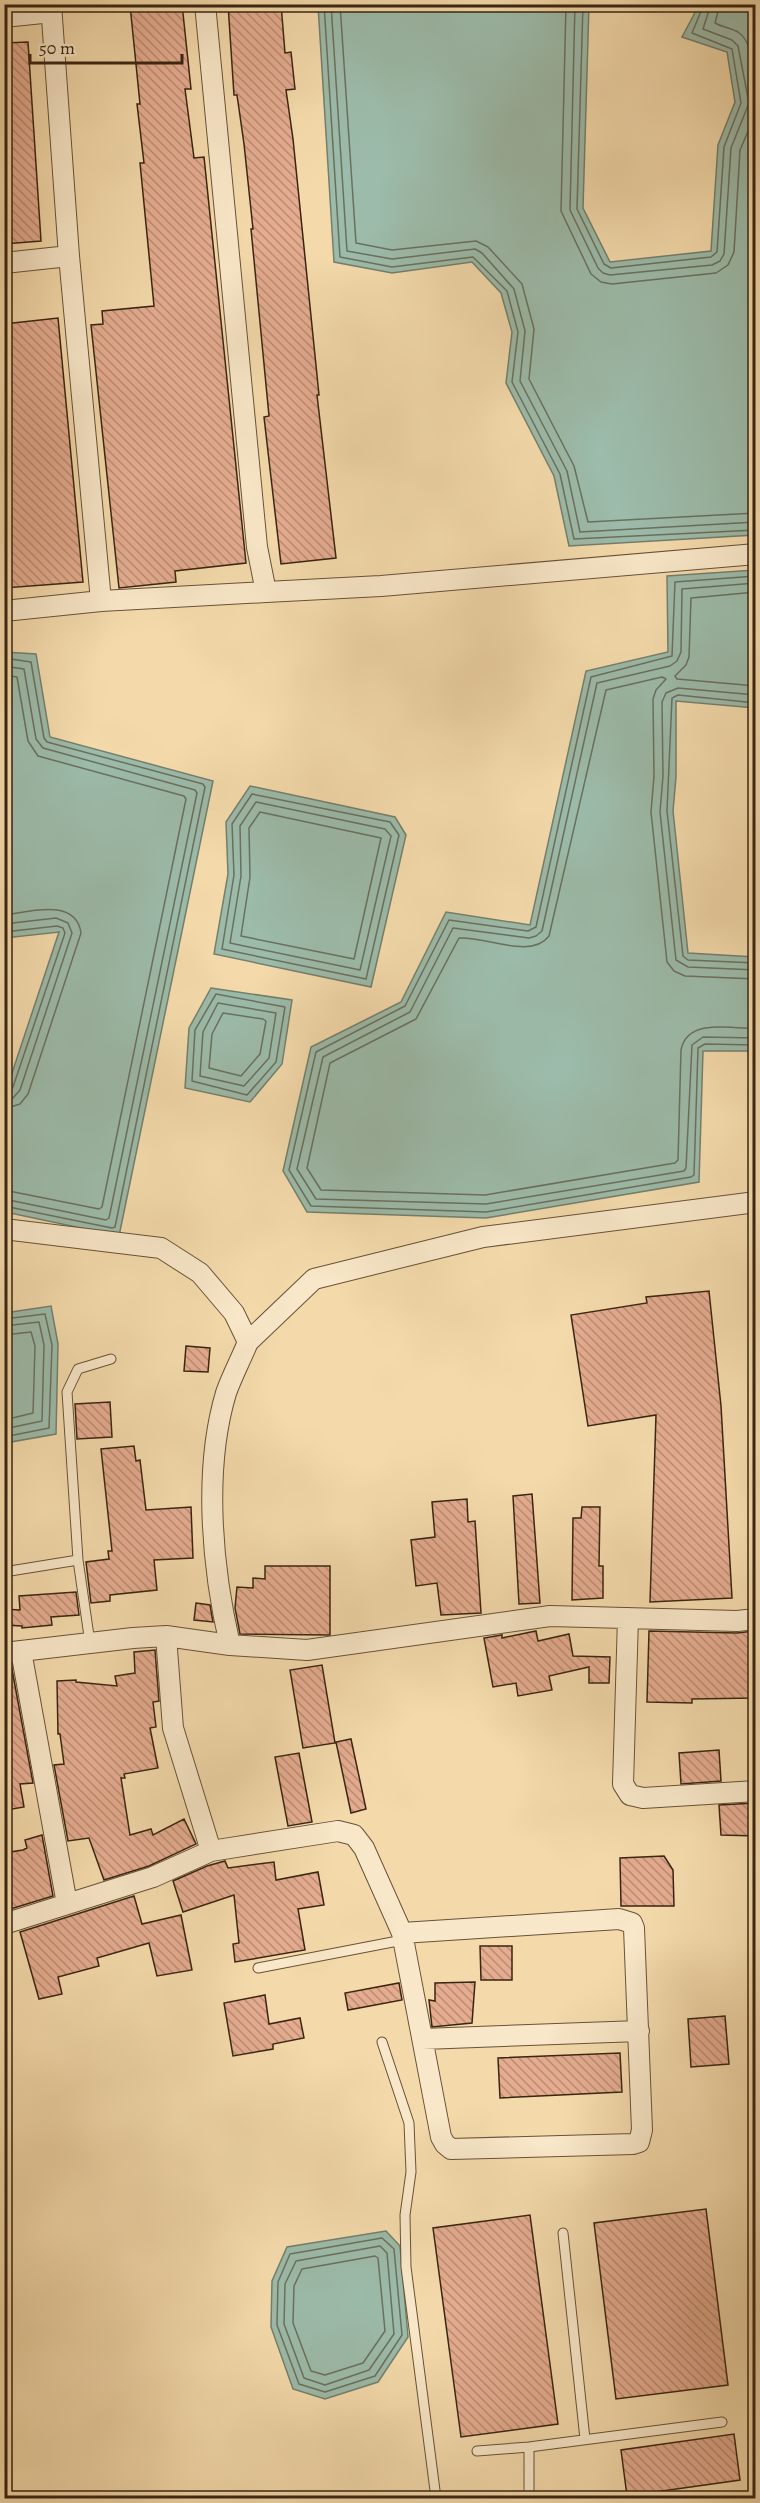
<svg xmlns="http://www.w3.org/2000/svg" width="760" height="2503" viewBox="0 0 760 2503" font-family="Alegreya,serif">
<defs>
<pattern id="building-back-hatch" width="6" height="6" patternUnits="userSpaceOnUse" patternTransform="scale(1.5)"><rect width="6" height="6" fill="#e5ac90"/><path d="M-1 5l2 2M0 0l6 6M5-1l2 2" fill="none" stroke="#bb8c74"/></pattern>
</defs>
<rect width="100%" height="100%" fill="#f4daab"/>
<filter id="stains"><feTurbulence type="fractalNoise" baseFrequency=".00333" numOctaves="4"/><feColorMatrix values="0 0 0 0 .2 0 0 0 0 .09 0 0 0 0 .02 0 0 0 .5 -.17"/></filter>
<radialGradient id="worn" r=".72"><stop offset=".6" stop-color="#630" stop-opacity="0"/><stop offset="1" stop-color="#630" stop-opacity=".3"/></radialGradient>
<path fill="#9cbbaa" stroke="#747f6d" stroke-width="1.5" d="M318,5H589L583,208L610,262L711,251L718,145L735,102L727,52L682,37L699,5H755V535L569,546L554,476L506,383L512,332L501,293L472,262L392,273L334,262Z
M755,570V708L676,701V777L673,811L688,953L755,957V1051H703L699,1182L486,1218L307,1212L283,1171L311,1047L401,1002L446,912L530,925L586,671L668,652L667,576Z
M4,652L36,654L50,737L213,781L119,1236L5,1212V1094L59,932L5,938Z
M250,786L395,817L406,835L371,987L214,954L228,874L226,822Z
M211,988L292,1000L282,1064L250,1102L185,1088L189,1028Z
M51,1306L58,1344L56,1434L5,1443V1313Z
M386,2231L400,2246L408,2337L378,2382L325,2399L293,2389L271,2327L272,2281L287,2247Z"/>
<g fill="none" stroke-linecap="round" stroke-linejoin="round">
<path stroke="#6a705e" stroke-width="1.5" d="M324,4L340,257L392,267L473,257L507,291L518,332L512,382L560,474L574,539L756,530
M331,4L347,251L392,259L475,249L482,253L514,289L525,331L520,381L567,471L580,532L756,522
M340,4L356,243L392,250L476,241L488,247L522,284L534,329L529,379L574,466L588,522L756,513
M566,4L561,211L591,274L601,282L612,284L716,273L728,265L734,252L740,150L756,113
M575,4L570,210L598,268L603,273L610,275L712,265L720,261L724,254L731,148L749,103L738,46L732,40L703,29L711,4
M583,4L577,209L604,264L611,268L711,257L717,252L724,147L741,103L732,49L692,33L704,4
M720,4L715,23C722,27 731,28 738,32C753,42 753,70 756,86
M756,576L675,582L672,656L591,677L536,927L528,931L449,920L405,1006L316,1052L289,1170L311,1206L486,1212L691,1177L694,1175L698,1048L705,1044L756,1045
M756,583L682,589L681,652L677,661L670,666L597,683L542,931L536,936L529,938L453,928L410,1012L323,1057L297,1169L316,1199L486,1204L684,1171L686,1168L692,1045L703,1037L756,1038
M756,592L691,598L689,657L686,665L675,676L677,679L756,686
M4,658L31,662L44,738L47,742L203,784L205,787L115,1227L112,1228L4,1206
M4,666L24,669L36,739L43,748L195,790L197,793L109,1218L106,1220L4,1199
M4,675L17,677L28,741L38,756L184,796L186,799L102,1207L99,1209L4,1190
M756,695L678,688L666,693L662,702L663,776L660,812L676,960L688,967L756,970
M756,703L678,695L672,698L667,811L683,956L688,960L756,963
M252,794L390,822L399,835L366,979L222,949L234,875L232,824Z
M256,802L385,829L391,836L360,970L230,943L241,876L240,826Z
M260,812L381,838L354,959L241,936L250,877L249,828Z
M4,915C29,912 76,897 81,933L28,1094L20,1104L4,1109
M4,924L56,918L68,923L72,933L20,1090L13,1098L4,1100
M4,932L57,926L63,928L65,933L13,1087L10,1091L4,1092
M756,979L685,976L674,971L667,962L651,812L654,776L653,699L656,690L666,679L662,677L606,690L549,936C531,960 485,936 459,938L416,1019L330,1063L307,1168L321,1190L485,1195L675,1163L678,1160L681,1050C687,1018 732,1028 756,1029
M216,994L285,1007L276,1062L247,1095L192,1081L195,1030Z
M218,1003L276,1013L269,1058L244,1086L200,1076L203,1032Z
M223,1013L263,1019L266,1021L260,1054L241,1076L209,1068L212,1034Z
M4,1319L45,1314L52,1345L49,1428L4,1437
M4,1326L39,1322L44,1345L42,1421L4,1429
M4,1335L31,1332L35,1346L33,1413L4,1420
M382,2238L394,2249L402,2335L375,2376L325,2392L299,2384L277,2325L278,2282L290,2254Z
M380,2246L387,2253L394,2334L369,2370L325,2385L304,2378L284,2324L285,2284L296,2261Z
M375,2256L378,2258L385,2331L363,2363L325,2375L311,2371L293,2323L294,2286L302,2269Z"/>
</g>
<path fill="url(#building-back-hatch)" stroke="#392512" stroke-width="1.5" d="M182,4L191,89H185L194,158L204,157L246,563L175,571L176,582L119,588L91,325L103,324L102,311L154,306L140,163H144L137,104H140L130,5Z
M228,4H281L285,53L291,52L295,89L286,90L293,139L319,395H317L336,558L281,564L264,417L269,416L251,229H253L244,144L237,95H234Z
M28,42L41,241L4,244V43Z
M58,318L83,582L4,588V409H7L4,378V324Z
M709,1291L721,1406L732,1598L650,1602L656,1415L588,1426L571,1315L647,1303L646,1297Z
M186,1346L210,1348L208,1372L184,1371Z
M110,1402L112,1437L77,1439L75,1404Z
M134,1446L136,1461L140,1460L146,1510L191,1507L193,1558L154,1560L157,1590L110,1595V1601L91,1603L86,1562L109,1559L108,1551H112L101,1449Z
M532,1494L540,1603L519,1604L513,1496Z
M467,1499L468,1522L475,1521L481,1613L441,1615L437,1583L416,1586L411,1540L435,1537L432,1502Z
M582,1507H600L599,1566H603V1598L572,1600L573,1518H581Z
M265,1566H330V1635L240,1634L235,1608L237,1587L253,1588V1578L265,1579Z
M76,1592L79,1615L51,1617L52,1625L22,1628V1626L4,1625V1609L20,1610L19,1596Z
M196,1603L210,1605L213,1622L194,1620Z
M536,1631L538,1641L569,1634L573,1656L610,1657L609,1683H589V1667L549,1676L552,1690L518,1696L516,1683L493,1687L484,1638L502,1635V1638Z
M649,1631L737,1633L754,1631V1698L692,1699V1703L647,1702Z
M155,1650L159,1701L153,1702L156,1727L150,1728L158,1768L124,1774L125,1778H121L130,1835L151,1829L153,1835L184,1819L196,1844L149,1866L104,1880L89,1838L68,1841L54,1765L64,1764L60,1734H58L57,1681L76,1680V1682L117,1686L115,1676L135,1673L134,1652Z
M11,1664L33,1783L20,1784L24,1807L7,1810L4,1798V1665Z
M322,1665L335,1743L303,1748L290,1670Z
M351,1739L366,1809L351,1813L336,1742Z
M719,1750L721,1781L681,1784L679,1753Z
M299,1753L312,1822L288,1826L275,1757Z
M756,1803V1836L721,1835L719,1805Z
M42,1835L53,1896L4,1911V1853L23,1850L27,1848L25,1840Z
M664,1856L673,1870L674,1906H621L620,1858Z
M225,1861L228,1868L274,1862L276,1880L318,1872L324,1905L298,1909L305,1950L235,1962L233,1944L239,1943L234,1895L183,1912L173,1881L207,1866Z
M134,1896L142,1924L181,1915L192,1970L157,1976L149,1943L97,1958L99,1966L58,1977L62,1994L39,1999L20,1932Z
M480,1946H512V1980H481Z
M475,1982L472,2023L432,2027L429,2000L435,2001V1983Z
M399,1983L402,2000L348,2010L345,1993Z
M265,1995L269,2024L300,2018L304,2038L273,2044V2049L233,2056L224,2003Z
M725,2016L729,2064L691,2067L688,2019Z
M620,2053L622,2092L500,2098L498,2058Z
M706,2209L728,2385L616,2399L594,2223Z
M530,2215L558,2424L461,2437L433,2228Z
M734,2434L740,2480L627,2496L621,2450Z"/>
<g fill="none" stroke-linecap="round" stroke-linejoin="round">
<g stroke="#685238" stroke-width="11">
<path id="service" d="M4,1572L78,1560
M90,1643L78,1560L67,1392L78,1369L111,1359
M258,1968L403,1940
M382,2042L409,2123L411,2172L405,2215L406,2267L436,2498
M563,2233L585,2439
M477,2451L529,2447L722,2422
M529,2498V2447"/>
</g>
<g stroke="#685238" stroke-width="22">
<path id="minor" d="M51,4L69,256L101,601
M4,17L52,12
M4,263L69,256
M266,592L381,586L756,554
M4,611L101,601L266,592L257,547L205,4
M4,1229L161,1248L200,1273L234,1313L248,1342C241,1359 232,1376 226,1393C203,1470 212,1568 230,1645
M248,1342L314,1279L483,1237L756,1202
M628,1618L623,1784L630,1795L643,1798L756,1791
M166,1636L173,1728L211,1851
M21,1651L67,1904
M4,1653L133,1638L166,1636L230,1645L307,1650L550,1616L737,1621L756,1619
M4,1924L153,1877L211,1851L338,1831L354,1835L364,1848L402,1933L441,2137L445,2144L451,2149L633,2144L639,2142L642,2130L634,1928L632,1923L619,1919L402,1933
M423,2039L639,2031"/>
</g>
<use href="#service" stroke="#f8e7c8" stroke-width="9"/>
<use href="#minor" stroke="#f8e7c8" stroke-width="20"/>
</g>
<rect width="760" height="2503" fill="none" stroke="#f4daab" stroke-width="24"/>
<rect x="6" y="6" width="748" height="2491" fill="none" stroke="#392512" stroke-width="3"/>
<rect x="12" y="12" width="736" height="2479" fill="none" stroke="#392512" stroke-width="1.5"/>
<path d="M30 54v9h152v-9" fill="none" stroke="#392512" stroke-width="3"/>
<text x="39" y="54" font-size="18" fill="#392512" stroke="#f8e7c8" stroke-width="4.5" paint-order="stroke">50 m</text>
<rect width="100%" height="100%" filter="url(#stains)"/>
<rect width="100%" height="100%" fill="url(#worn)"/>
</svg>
